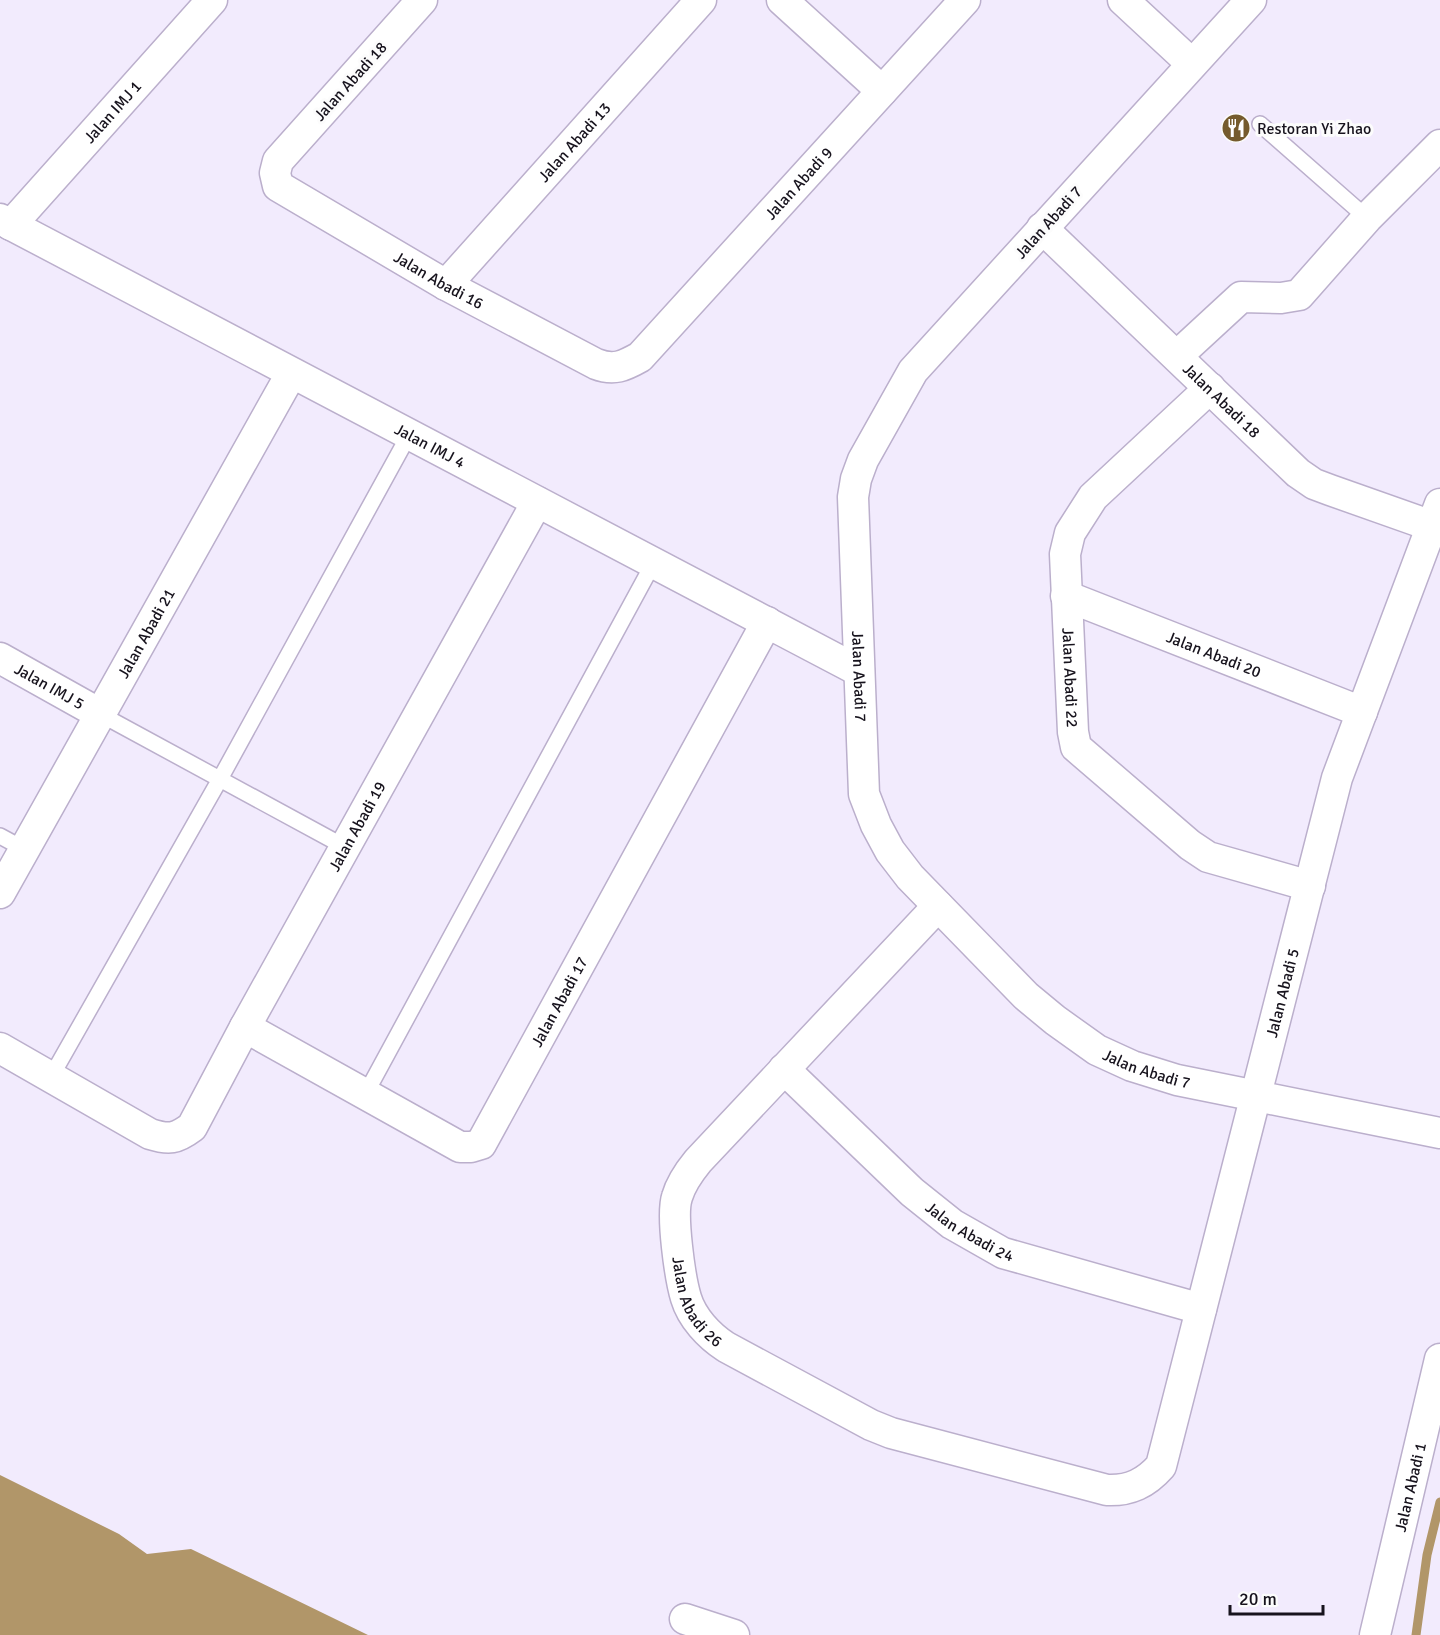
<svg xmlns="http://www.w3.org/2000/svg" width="1440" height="1635" viewBox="0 0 1440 1635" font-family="Signika,sans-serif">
<rect width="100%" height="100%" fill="#f2ebfd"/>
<path fill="#b19669" d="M0,1475L119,1534L147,1554L191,1549L368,1635H0Z"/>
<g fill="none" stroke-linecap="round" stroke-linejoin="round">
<path stroke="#b19669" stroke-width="9" d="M1416,1635L1427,1555L1440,1502"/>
<g stroke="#bbafcc" stroke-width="18">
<path id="lane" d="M1260,124L1367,218
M100,714L345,847
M0,836L24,849
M51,1077L220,779L410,433
M365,1095L654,562"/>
</g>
<g stroke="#bbafcc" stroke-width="33">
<g id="street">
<path id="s1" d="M422,0L278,161L275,173L278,186L446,285L596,364C614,371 624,366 640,357L965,0"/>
<path d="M782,0L882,91"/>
<path d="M1123,0L1192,64"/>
<path id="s2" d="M1251,0L913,371L863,460L856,479L853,497L864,794L876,825L890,851L910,877L1026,996L1055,1020L1097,1050L1132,1066L1177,1080L1440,1133"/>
<path id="s3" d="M0,219L859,671"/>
<path id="s4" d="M11,225L212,0"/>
<path id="s5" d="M1042,228L1298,473L1314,484L1330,490L1432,526"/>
<path id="s6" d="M446,285L701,0"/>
<path d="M1177,356L1241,297L1281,298L1299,295L1367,218L1440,145"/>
<path id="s7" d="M1210,388L1093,497L1070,533L1065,554L1073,732L1076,747L1190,845L1208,857L1310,886"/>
<path id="s8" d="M1066,596L1362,712"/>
<path id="s9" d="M0,658L100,714"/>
<path id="s10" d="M0,893L291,374"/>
<path id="s11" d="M938,906L698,1161C689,1172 681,1183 677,1197C671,1215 680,1278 686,1298C692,1318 709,1336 726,1347L871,1425L891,1433L1107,1490C1130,1491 1146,1483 1161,1466L1337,778L1440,504"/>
<path id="s12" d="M245,1027L460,1147H471L481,1144L767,622"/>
<path id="s13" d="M0,1048L150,1134C169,1140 176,1139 192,1127L245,1027L537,502"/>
<path id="s14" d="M784,1069L912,1192L952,1224L1003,1253L1201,1309"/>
<path d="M685,1619L734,1635"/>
<path id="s15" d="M1375,1635L1440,1359"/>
</g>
</g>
<use href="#lane" stroke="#fff" stroke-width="15"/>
<use href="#street" stroke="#fff" stroke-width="30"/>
</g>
<defs>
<g id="restaurant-disc" transform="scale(1.5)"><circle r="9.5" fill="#755b2d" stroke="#fcfcfc"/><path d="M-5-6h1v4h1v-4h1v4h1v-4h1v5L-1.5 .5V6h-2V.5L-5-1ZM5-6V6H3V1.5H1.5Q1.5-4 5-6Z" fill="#fff"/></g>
</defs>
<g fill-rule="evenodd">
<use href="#restaurant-disc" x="1236" y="128"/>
</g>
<g text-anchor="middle" stroke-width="6" stroke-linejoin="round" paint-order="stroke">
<g font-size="16" fill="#17131d" stroke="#fcfcfc">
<text transform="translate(350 81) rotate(-48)" y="6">Jalan Abadi 18</text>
<text dy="6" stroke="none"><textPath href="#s4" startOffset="152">Jalan IMJ 1</textPath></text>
<text dy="6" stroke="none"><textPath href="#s6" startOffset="192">Jalan Abadi 13</textPath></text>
<text dy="6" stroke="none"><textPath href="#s1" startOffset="888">Jalan Abadi 9</textPath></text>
<text transform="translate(1048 222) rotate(-48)" y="6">Jalan Abadi 7</text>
<text dy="6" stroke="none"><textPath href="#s1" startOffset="428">Jalan Abadi 16</textPath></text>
<text dy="6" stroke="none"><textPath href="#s5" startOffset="249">Jalan Abadi 18</textPath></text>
<text dy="6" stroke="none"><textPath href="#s3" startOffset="486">Jalan IMJ 4</textPath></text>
<text dy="6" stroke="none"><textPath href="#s10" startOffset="298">Jalan Abadi 21</textPath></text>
<text dy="6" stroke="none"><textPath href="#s8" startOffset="159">Jalan Abadi 20</textPath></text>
<text dy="6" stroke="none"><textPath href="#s2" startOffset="822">Jalan Abadi 7</textPath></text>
<text dy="6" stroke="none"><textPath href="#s7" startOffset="348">Jalan Abadi 22</textPath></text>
<text dy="6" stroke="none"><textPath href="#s9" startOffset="57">Jalan IMJ 5</textPath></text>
<text dy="6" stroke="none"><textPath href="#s13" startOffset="561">Jalan Abadi 19</textPath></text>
<text dy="6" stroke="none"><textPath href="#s11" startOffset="1518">Jalan Abadi 5</textPath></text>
<text dy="6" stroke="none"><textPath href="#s12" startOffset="430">Jalan Abadi 17</textPath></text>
<text dy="6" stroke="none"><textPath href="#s2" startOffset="1344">Jalan Abadi 7</textPath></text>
<text dy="6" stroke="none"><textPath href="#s14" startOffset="248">Jalan Abadi 24</textPath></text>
<text dy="6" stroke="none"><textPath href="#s11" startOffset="502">Jalan Abadi 26</textPath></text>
<text dy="6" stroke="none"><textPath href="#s15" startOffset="152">Jalan Abadi 1</textPath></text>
</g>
<g font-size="16" fill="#17131d" stroke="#fcfcfc" text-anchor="start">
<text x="1257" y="134">Restoran Yi Zhao</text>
</g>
</g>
<path d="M1230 1605v9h93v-9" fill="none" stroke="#17131d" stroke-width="3"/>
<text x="1239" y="1605" font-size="18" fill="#17131d" stroke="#fcfcfc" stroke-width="4.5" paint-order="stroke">20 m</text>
</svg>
